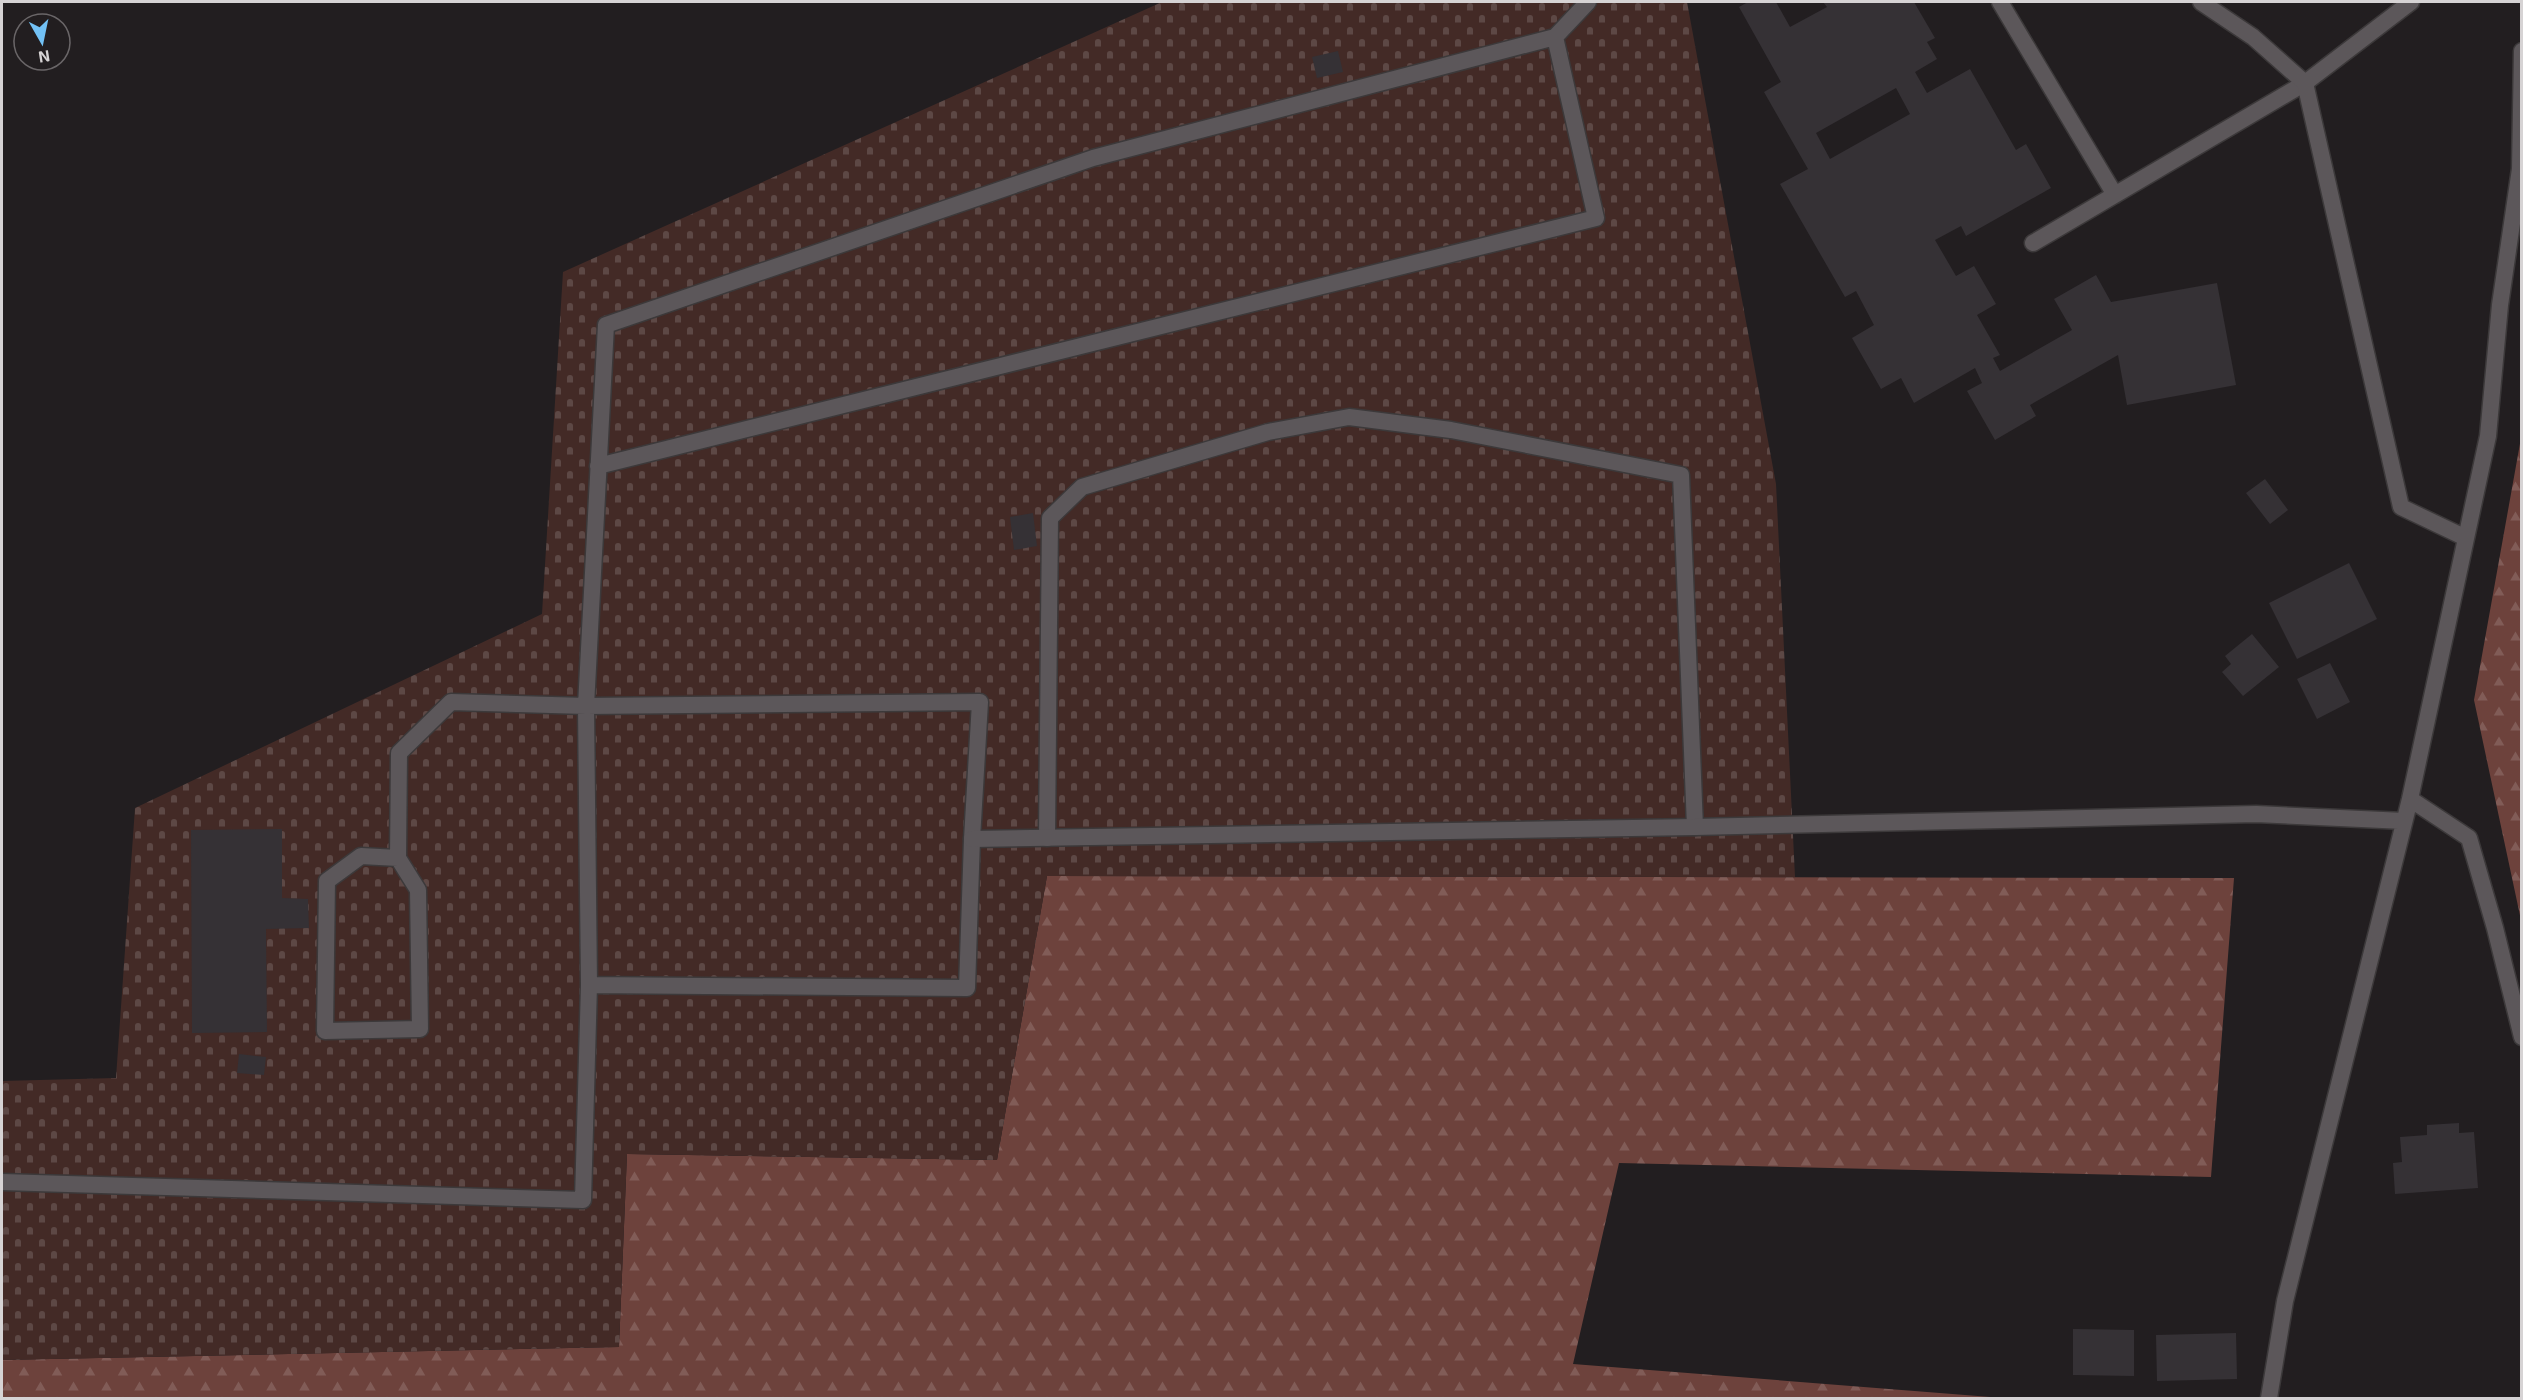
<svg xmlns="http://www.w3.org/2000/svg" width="2523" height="1400" viewBox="0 0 2523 1400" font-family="'Exo 2',sans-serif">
<defs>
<pattern id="forest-firs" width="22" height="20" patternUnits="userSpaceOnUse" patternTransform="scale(1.5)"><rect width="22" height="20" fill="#6d423c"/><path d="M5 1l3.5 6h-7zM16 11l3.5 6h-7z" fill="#815c57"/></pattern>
<pattern id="cemetery-stones" width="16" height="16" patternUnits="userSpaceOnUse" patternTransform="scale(1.5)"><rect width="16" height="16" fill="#432a26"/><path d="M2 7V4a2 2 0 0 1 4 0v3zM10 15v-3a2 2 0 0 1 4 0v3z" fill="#5d4845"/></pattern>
</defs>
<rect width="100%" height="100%" fill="#221e20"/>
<path fill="url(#forest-firs)" d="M2521,438L2522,920H2521L2474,700Z
M1047,876L2234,878L2211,1177L1619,1163L1573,1364L2003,1398H2V1360L619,1347L627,1154L997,1160Z"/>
<path fill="url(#cemetery-stones)" d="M1162,2H1687L1776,484L1795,877L1047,876L997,1160L627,1154L619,1347L2,1360V1081L116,1078L135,808L542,614L563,272Z"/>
<path fill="#353135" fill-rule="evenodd" d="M1748,2H1776L1790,27L1827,7L1823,2H1914L1935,38L1927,42L1937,59L1915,72L1927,93L1970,69L2016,150L2026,144L2051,188L1966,236L1961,226L1935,240L1956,276L1974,266L1996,304L1977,315L2000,355L1993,358L2000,371L2072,330L2054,299L2096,275L2111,302L2217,283L2236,385L2127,405L2118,355L2030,405L2036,416L1995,440L1967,391L1982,383L1975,368L1914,403L1901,378L1881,389L1852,338L1874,325L1856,291L1845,297L1780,184L1808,169L1764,92L1781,82L1739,7ZM1896,88L1910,114L1830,159L1816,133Z
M1338,51L1343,72L1317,78L1312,57Z
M2265,479L2288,510L2270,524L2246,493Z
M1033,513L1037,546L1014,550L1010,517Z
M2349,563L2377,619L2297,659L2269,603Z
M2252,634L2279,667L2243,696L2222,672L2231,664L2225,656Z
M2330,663L2350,702L2317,719L2297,679Z
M282,829V898L308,899L309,928L266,929L267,1032L192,1033L191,830Z
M239,1054L266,1057L264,1075L237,1073Z
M2459,1123V1133L2474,1132L2478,1188L2395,1194L2393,1163L2402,1162L2400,1137L2427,1135V1125Z
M2073,1329L2134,1330V1376L2073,1375Z
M2236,1333L2237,1379L2157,1381L2156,1335Z"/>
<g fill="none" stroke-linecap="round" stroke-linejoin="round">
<g stroke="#3c393a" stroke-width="19">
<path id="service" d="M2000,2L2115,195
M2033,243L2305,83
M598,466L1596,218L1555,37
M1047,838L1050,518L1082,487L1268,432L1349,417L1451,430L1681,475L1695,827
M398,858L361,856L327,881L325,1031L420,1029L418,890L398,858L399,753L451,702L586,706L980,702L972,839L967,988L589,985
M2,1182L583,1200L589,985L586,706L606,325L1093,158L1555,37L1588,2"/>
</g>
<g stroke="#3c393a" stroke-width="19">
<path id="minor" d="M2201,2L2253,37L2305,83L2401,507L2466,538
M2305,83L2411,2
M2410,799L2469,838L2495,928L2522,1037
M972,839L1695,827L2256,814L2404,821
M2269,1398L2285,1301L2410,799L2488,436L2500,305L2520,169L2522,51"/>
</g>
<use href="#service" stroke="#5c575a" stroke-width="16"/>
<use href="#minor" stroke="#5c575a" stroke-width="16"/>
</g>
<rect width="2523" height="1400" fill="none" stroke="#d6d3d4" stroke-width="6"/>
<g transform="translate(42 42) rotate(171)"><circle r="28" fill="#221e20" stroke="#6a6668" stroke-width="1.5"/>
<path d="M0-4.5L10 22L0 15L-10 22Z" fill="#72c1f5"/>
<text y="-9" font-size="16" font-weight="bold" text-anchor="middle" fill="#d6d3d4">N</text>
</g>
</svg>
